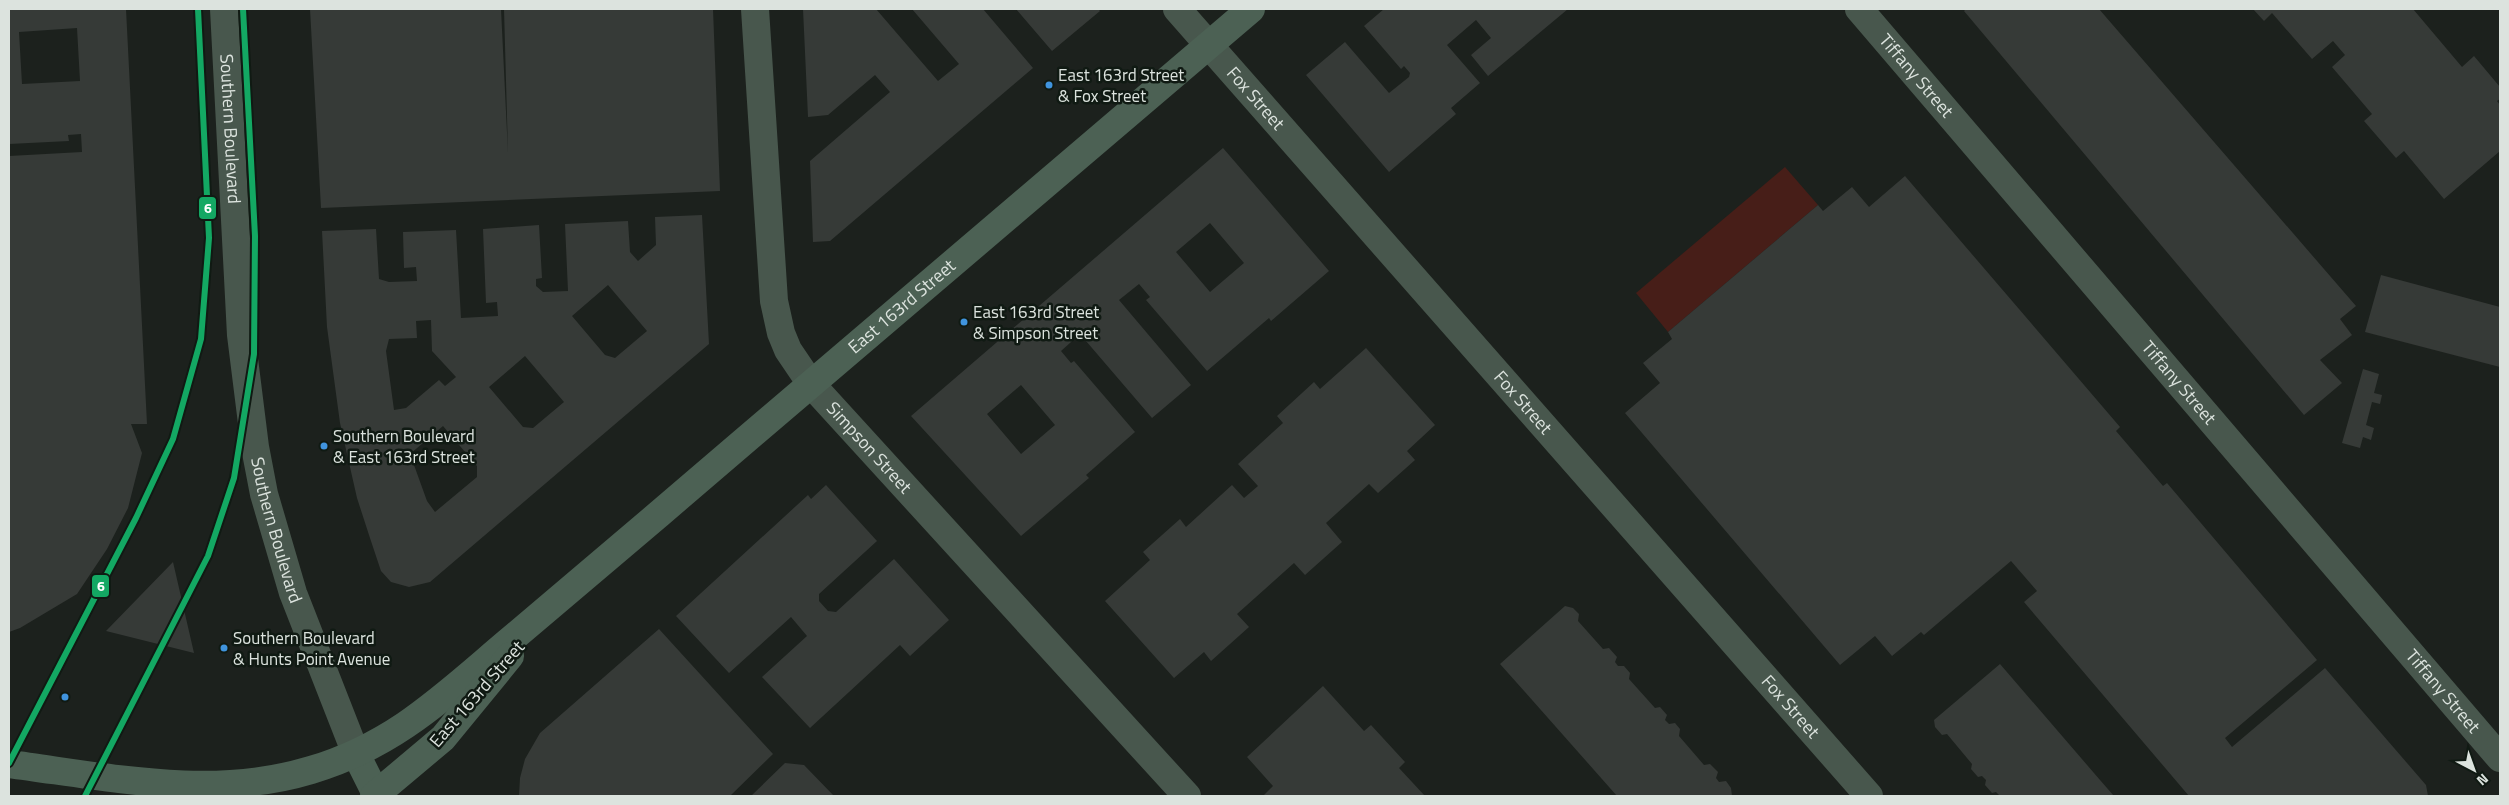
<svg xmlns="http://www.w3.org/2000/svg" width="2509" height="805" viewBox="0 0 2509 805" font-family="'Titillium Web',sans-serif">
<rect width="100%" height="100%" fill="#1c211d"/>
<path fill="#471e18" d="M1785,167L1818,205L1668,332L1636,293Z"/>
<path fill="#363a37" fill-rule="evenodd" d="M9,9H126L147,424H131L142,453L128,508L107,549L77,594L20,628L9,632V156L82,152L81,134L68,135L69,141L9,144ZM77,28L80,81L22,84L19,32Z
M310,9H501L508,153L504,9H713L720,191L321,208Z
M803,9H876L938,81L959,64L912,9H983L1033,68L830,241L813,242L810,161L890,92L875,75L828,115L808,117Z
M1016,9H1098L1100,11L1052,51Z
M1384,9H1568L1488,76L1471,55L1491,38L1476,20L1447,45L1480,83L1451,108L1456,114L1389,172L1306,75L1345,42L1389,93L1409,77L1410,73L1404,66L1401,69L1364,26Z
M1966,9H2099L2356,306L2340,319L2352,335L2320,360L2342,383L2304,415L1964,11Z
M2253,9H2413L2462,67L2474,56L2500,87V99L2497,101L2500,105V151L2444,199L2404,151L2396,158L2364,121L2372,114L2332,67L2345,55L2333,41L2312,59L2272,13L2264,21Z
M1223,148L1329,271L1271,321L1269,318L1207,371L1146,300L1150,297L1139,284L1119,300L1191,385L1152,418L1080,334L1061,351L1071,363L1074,361L1135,432L1086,475L1089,478L1021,536L911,416ZM1210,223L1244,263L1210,292L1176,252ZM1021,385L1055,425L1021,454L987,414Z
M1905,176L2120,427L2116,431L2163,486L2167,483L2317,660L2225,738L2232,747L2325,668L2426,785L2428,796H2189L2024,602L2037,591L2011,561L1924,635L1921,632L1892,656L1875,636L1840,665L1625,413L1660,383L1643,363L1672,339L1668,332L1818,205L1823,211L1852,187L1869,207Z
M702,215L709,344L430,582L409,587L391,582L381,571L369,535L357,498L340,423L327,327L322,231L376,229L379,279L389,282L417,281L416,267L404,268L403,232L456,230L461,318L498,316L497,302L486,303L483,229L539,225L542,278L536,279V286L543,292L568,291L565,224L628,221L630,252L638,261L656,245L655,217ZM608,285L647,331L615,358L605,355L572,316ZM431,320L432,351L456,377L445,386L439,380L406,408L394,410L386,351L389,339L417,338L416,321ZM525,356L564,402L533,428L523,427L489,387ZM443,426L477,466V477L435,512L427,501L410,454Z
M2381,275L2500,307V367L2365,332Z
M1366,348L1435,425L1407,451L1415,460L1378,493L1369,484L1326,523L1342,542L1305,575L1294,563L1237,614L1249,627L1211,661L1204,652L1174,678L1105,601L1150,560L1143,552L1180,519L1186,527L1232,485L1244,498L1258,486L1238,464L1283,423L1277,416L1314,382L1320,389Z
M2363,369L2379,374L2374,393L2382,395L2380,404L2372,402L2366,425L2374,428L2371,440L2363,437L2360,448L2342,443Z
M826,485L877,541L819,594V601L828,611L836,612L894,559L949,620L910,656L900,645L810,728L762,677L807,636L791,617L729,673L676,616L808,495L811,499Z
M173,562L194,653L106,631Z
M1565,606L1573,608L1579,614L1578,621L1603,649L1609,648L1617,657L1615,662L1618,666H1624L1630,673L1629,679L1655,708L1660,707L1667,715L1665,720L1669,724L1675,723L1680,729L1679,736L1704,765L1710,764L1718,772L1716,778L1719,782L1726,781L1731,788L1732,796H1617L1525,692L1500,664Z
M659,629L773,754L730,796H519L520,778L525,759L540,733Z
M2000,664L2100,780L2114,796H2000L1996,792L1992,793L1985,785L1986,780L1982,776L1978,777L1971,769L1972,764L1947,734L1942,735L1935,727L1934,720Z
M1323,686L1364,731L1371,725L1405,762L1399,768L1425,796H1265L1264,795L1273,786L1247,757Z
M785,763L804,765L834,796H751Z"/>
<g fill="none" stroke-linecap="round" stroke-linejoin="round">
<g stroke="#48574d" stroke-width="28">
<path id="s1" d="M224,9L241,335L255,447L264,494L293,593L356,754"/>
<path id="s2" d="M755,9L774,301L781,333L788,350L811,384L1187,796"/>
<path id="s3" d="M1177,9L1869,796"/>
<path id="s4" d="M1859,9L2500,758"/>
</g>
<g stroke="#4c6154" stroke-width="28">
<path d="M356,754L377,796"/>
<path id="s5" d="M9,764C109,777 212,800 311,770C395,745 443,697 508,642C558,600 608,557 659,514C856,345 1054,177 1251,9"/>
<path d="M374,796L443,738L510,656"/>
</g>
<g stroke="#101a13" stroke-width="10">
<path id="metro-1" d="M9,763L136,518L173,439L201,339L209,238L198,9
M85,796L208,556L234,478L254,354L255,236L243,9"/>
</g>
<use href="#metro-1" stroke="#13a863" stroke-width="6"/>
</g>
<g fill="#4094de" stroke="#101a13" stroke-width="2">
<circle cx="1049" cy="85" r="4.5"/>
<circle cx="964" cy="322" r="4.5"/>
<circle cx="324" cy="446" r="4.5"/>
<circle cx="224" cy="648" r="4.5"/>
<circle cx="65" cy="697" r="4.5"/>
</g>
<g text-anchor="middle" stroke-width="5" stroke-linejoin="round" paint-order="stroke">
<g font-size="17" fill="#dce3de" stroke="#101a13" text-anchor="start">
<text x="1058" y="81">East 163rd Street<tspan x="1058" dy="21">&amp; Fox Street</tspan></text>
<text x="973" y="318">East 163rd Street<tspan x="973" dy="21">&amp; Simpson Street</tspan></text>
<text x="333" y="442">Southern Boulevard<tspan x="333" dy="21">&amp; East 163rd Street</tspan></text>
<text x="233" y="644">Southern Boulevard<tspan x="233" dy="21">&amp; Hunts Point Avenue</tspan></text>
</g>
<g font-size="18" fill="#dce3de" stroke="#101a13">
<text dy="6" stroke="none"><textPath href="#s4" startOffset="88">Tiffany Street</textPath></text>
<text dy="6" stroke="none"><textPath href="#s3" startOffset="119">Fox Street</textPath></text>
<text dy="6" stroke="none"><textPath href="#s1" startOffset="120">Southern Boulevard</textPath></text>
<text dy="6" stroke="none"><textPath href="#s5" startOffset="1059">East 163rd Street</textPath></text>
<text dy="6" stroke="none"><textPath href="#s4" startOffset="492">Tiffany Street</textPath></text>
<text dy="6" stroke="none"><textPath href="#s3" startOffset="524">Fox Street</textPath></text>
<text dy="6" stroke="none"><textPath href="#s2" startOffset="471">Simpson Street</textPath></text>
<text dy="6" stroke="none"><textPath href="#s1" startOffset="525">Southern Boulevard</textPath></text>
<text dy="6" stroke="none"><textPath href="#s4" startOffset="898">Tiffany Street</textPath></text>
<text transform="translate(477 694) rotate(-49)" y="6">East 163rd Street</text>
<text dy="6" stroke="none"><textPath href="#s3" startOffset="929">Fox Street</textPath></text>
</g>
</g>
<g stroke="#101a13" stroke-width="2">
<rect x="198" y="196" width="19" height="24" rx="5" fill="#13a863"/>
<rect x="91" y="574" width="19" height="24" rx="5" fill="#13a863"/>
</g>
<g font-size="14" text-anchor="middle" font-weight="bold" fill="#fff">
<text x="208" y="213">6</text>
<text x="101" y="591">6</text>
</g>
<rect width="2509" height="805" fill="none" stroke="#dce3de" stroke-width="20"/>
<g transform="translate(2474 770) rotate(139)" stroke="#101a13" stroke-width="4" paint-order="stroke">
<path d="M0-4L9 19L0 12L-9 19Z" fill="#dce3de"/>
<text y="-8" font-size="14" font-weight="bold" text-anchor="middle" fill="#dce3de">N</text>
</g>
</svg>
